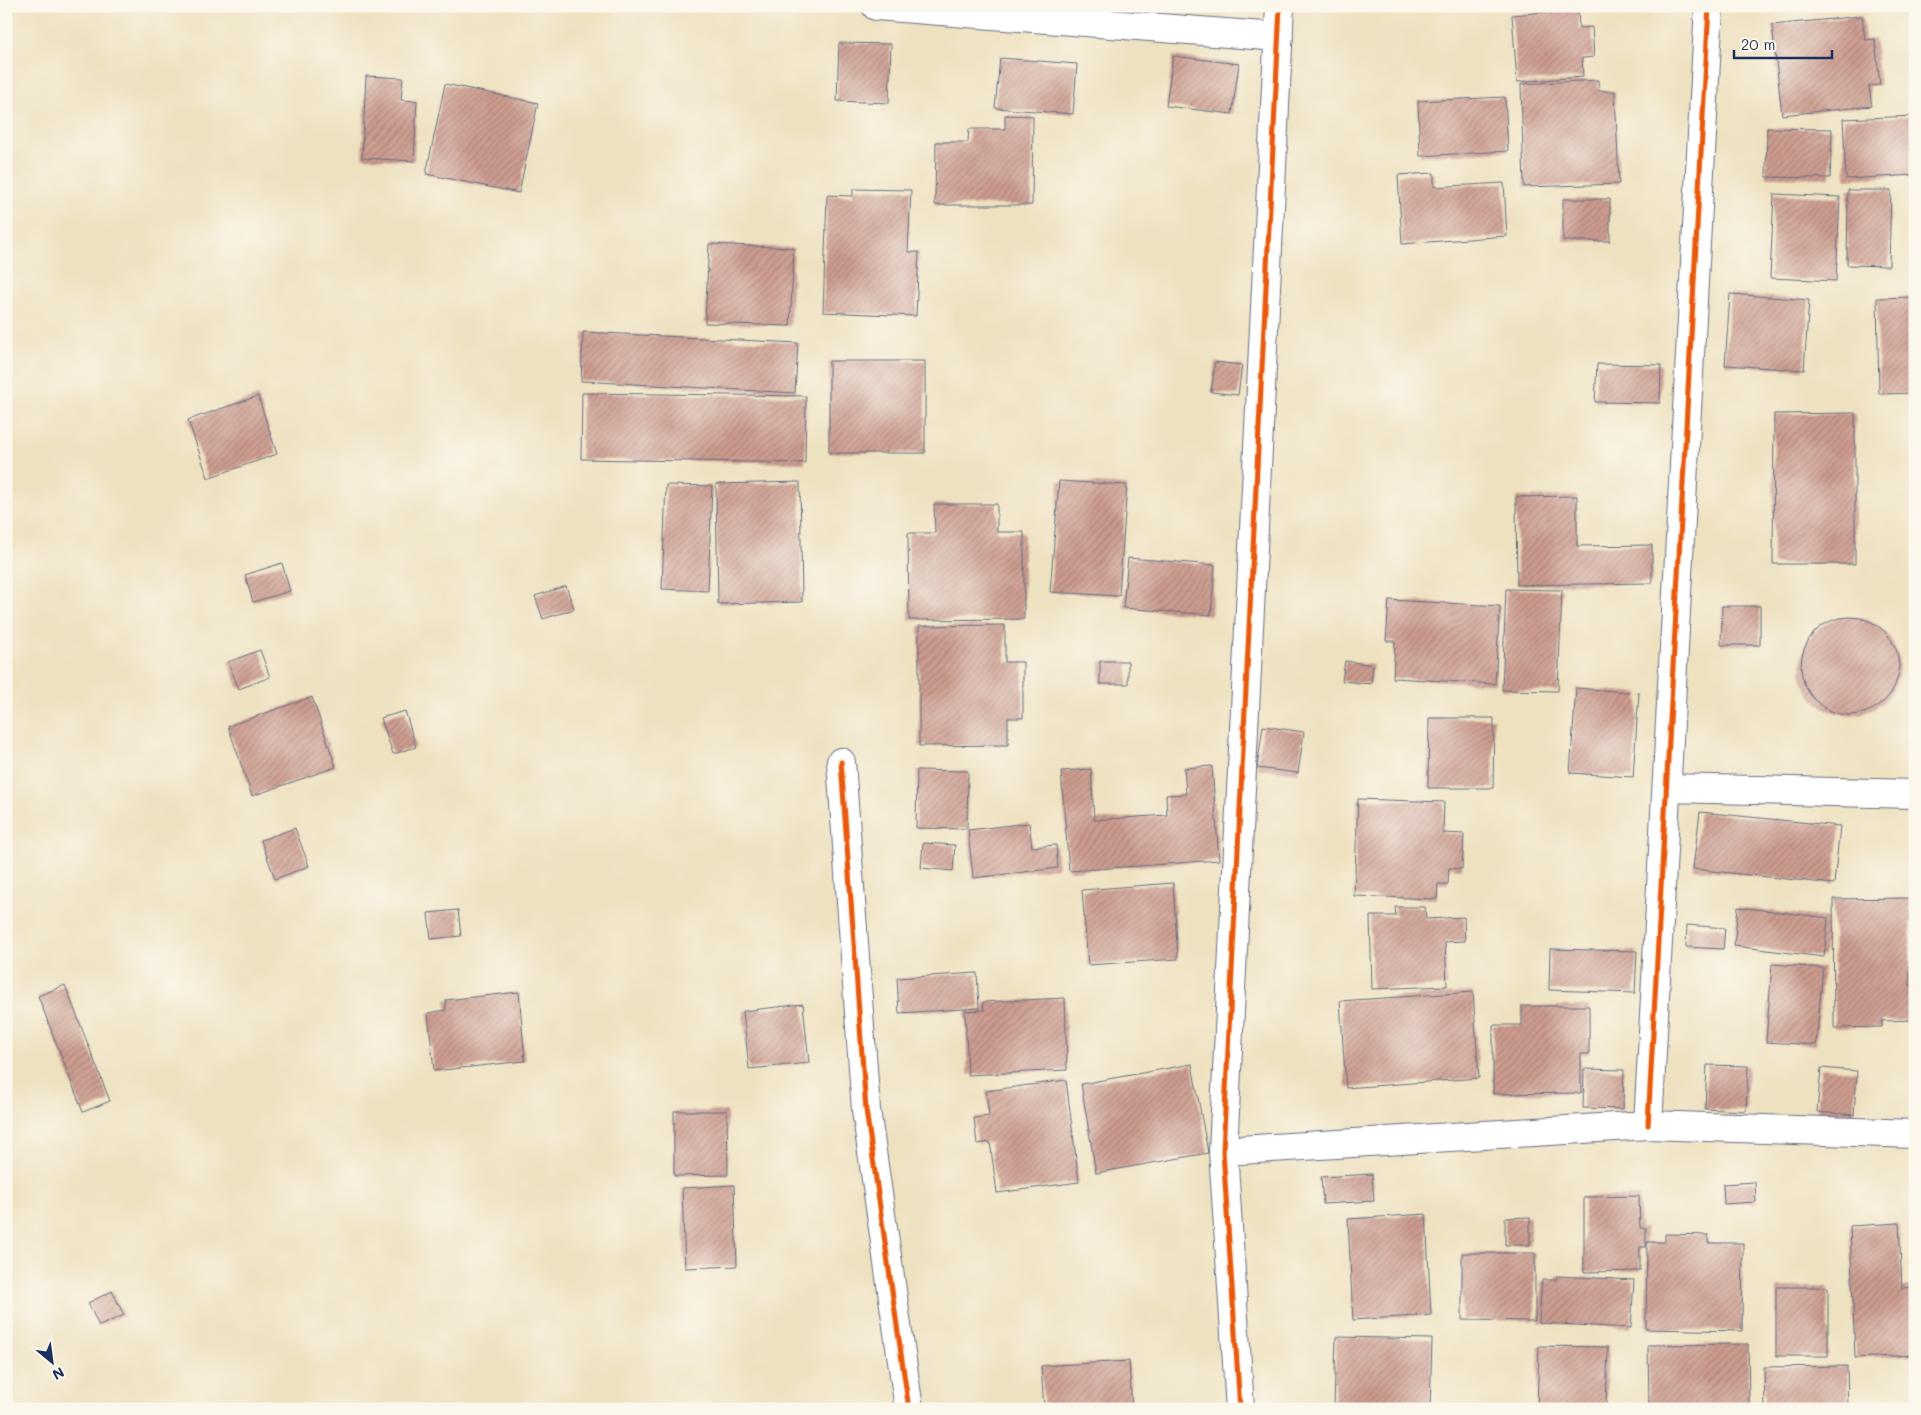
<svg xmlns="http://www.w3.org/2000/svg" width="1921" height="1415" viewBox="0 0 1921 1415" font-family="Mali,sans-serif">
<defs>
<pattern id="building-hatch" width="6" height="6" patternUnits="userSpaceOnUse" patternTransform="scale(1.25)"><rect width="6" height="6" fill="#cd9c8f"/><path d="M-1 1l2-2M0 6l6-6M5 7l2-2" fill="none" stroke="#a68078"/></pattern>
</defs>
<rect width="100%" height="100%" fill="#fbf7ec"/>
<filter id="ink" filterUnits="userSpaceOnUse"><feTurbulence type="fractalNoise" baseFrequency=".02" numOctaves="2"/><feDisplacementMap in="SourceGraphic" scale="10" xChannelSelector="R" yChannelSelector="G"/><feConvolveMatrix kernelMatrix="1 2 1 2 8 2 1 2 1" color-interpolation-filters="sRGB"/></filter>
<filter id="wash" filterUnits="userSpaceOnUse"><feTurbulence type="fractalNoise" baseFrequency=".0096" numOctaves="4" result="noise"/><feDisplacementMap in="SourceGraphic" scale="20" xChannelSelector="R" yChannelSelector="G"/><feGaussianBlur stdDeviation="1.12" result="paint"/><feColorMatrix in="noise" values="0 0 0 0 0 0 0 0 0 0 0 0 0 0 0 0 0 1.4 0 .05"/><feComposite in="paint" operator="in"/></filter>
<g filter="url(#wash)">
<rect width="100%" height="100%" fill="#eee1c0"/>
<g id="blocks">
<path fill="url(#building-hatch)" d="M1578,9L1579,28L1592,27L1594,57L1582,58L1583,77L1517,82L1512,15Z
M1862,16L1865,40L1875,39L1880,85L1869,86L1872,106L1782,115L1772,25Z
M839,43L891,44L889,103L837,101Z
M1173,56L1239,64L1232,114L1166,106Z
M1000,58L1077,64L1073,114L995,108Z
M366,76L403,78L401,100L417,101L414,161L362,158Z
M1598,80L1599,91H1615L1619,184L1524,187L1521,84Z
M445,84L538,103L519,193L426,174Z
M1505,97L1508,151L1420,156L1418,101Z
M1005,115L1033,116L1032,205H935L936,142H968L969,129H1005Z
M1915,116V175L1846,179L1843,119Z
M1767,128L1832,129L1830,178L1766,177Z
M1434,173V187L1504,183L1507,236L1402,244L1398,175Z
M853,189L911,190L908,252H919L916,316L823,312L827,195L853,196Z
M1848,190H1891L1889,266L1847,265Z
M1774,194L1840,197L1836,281L1770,278Z
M1563,199H1610V241H1563Z
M709,244L794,248L790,326L705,323Z
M1730,294L1809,300L1804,370L1725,365Z
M1915,297V393L1879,394L1877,298Z
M583,332L798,343L795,393L581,381Z
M829,361H925V453H829Z
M1215,362L1242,365L1238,395L1211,392Z
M1597,364L1661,365L1660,403L1595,402Z
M582,393L806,396L805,463L581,459Z
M258,396L277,454L208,478L188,420Z
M1855,413V564H1773L1774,414Z
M1059,481L1127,485L1119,596L1050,592Z
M800,482L802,602L718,604L716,484Z
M666,485L712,486L708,591L662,589Z
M1577,496V546L1652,545V583L1517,585L1516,497Z
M934,504H997V532H1024V619L909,620L908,533H935Z
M1128,558L1215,565L1211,615L1123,608Z
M282,563L290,591L253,602L245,575Z
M566,586L574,609L543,619L535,596Z
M1506,589L1562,590L1558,691L1502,690Z
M1389,600L1500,606L1495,684L1393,678L1395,641H1386Z
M1722,606H1760V645H1721Z
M1801 666a49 49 0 1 1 98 0a49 49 0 1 1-98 0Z
M1005,625V662H1023V718H1008V745L919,746V626Z
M260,650L270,677L239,689L228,662Z
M1100,661H1128V684H1100Z
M1345,661L1373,665L1371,684L1342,681Z
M1576,688L1639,693L1633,777L1570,773Z
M312,697L336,767L252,796L228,726Z
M405,711L416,747L393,754L381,718Z
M1429,718H1494L1493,788H1428Z
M1263,726L1304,732L1298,773L1257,768Z
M1212,766L1219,860L1069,871L1061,771L1091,769L1094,820L1167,815L1166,795L1186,794L1184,768Z
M917,770L968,771L967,829L916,828Z
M1358,799L1444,802L1443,833L1464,834L1462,869L1449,868L1448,884H1438L1437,899L1354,896Z
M1700,812L1840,826L1834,884L1693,869Z
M1029,823L1032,847L1056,845L1058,868L973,878L968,830Z
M295,828L309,866L275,879L261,840Z
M923,843L955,845L953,871L921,868Z
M1173,883L1178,959L1088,965L1082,890Z
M1910,898V986H1915V1020L1882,1021V1027L1834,1028L1833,899Z
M1395,907H1425L1426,919L1464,917L1465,941L1445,942L1447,986L1372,989L1370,916H1396Z
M1738,907L1828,918L1824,957L1734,946Z
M458,910L461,936L431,939L428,913Z
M1687,925L1725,928L1723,949L1686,947Z
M1550,949L1637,951L1635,993L1549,990Z
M1772,964L1823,968L1816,1045L1766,1042Z
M977,973L979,1008L899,1013L897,978Z
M65,985L110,1101L83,1112L38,996Z
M519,992L525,1061L434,1071L428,1013L446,1010V1000Z
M1473,992L1479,1078L1346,1088L1340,1001Z
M1065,998L1067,1070L968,1075L965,1011L984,1010L983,1002Z
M803,1004L809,1063L749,1069L743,1011Z
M1522,1006H1589V1054H1581V1093L1493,1094V1025H1522Z
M1192,1064L1208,1153L1096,1173L1081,1084Z
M1707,1065L1748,1066L1746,1111L1705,1109Z
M1821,1068L1857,1071L1854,1115L1817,1112Z
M1584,1069L1624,1070L1623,1109L1583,1108Z
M1066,1080L1079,1182L997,1193L990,1142L977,1144L974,1118L989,1116L986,1091Z
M674,1111H727L728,1175L674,1176Z
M1372,1174L1374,1201L1323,1204L1321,1177Z
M1755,1182L1756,1202L1724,1204L1723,1184Z
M734,1185L737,1266L685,1268L682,1188Z
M1639,1196L1640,1228H1646V1247H1640V1271L1584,1272V1197Z
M1426,1214L1431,1315L1353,1320L1348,1219Z
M1530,1217V1245H1505V1218Z
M1899,1223L1902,1288L1915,1287V1355L1855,1358L1850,1226Z
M1665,1234L1708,1235V1243H1743L1742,1331L1646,1329L1647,1242H1665Z
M1462,1253H1535V1321L1462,1320Z
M1557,1276L1634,1280L1631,1328L1539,1323L1542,1280H1556Z
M1776,1287H1828V1356H1776Z
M112,1291L124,1315L99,1326L88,1303Z
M1336,1337L1432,1339L1430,1409H1334Z
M1748,1344L1749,1406L1649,1408L1648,1345Z
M1539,1346L1608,1347L1606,1409H1537Z
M1129,1361L1132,1409H1044L1041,1366Z
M1847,1366L1848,1409H1765L1764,1367Z"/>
</g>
</g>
<g filter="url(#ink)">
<use href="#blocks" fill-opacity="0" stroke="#656d80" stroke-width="1"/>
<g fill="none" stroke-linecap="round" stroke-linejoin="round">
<g stroke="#656d80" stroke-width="30">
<path id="street" d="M876,6L1279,37
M841,762L866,1110L909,1409
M1668,788L1915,794
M1648,1125L1709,6
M1223,1151L1648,1125L1915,1134
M1240,1409L1223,1151L1280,6"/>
</g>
<use href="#street" stroke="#fff" stroke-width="28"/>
<g stroke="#fbf7ec" stroke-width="8">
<path id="cycleway" d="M841,762L866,1110L909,1409
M1648,1125L1709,6
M1240,1409L1223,1151L1280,6"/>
</g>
<use href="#cycleway" stroke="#e8590c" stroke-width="5"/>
</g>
</g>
<rect width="1921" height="1415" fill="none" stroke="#fbf7ec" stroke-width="25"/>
<g transform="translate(52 1362) rotate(151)" stroke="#fbf7ec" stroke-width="4" paint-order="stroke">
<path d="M0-4L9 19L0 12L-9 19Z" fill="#1b2f5e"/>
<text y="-8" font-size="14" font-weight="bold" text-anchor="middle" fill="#1b2f5e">N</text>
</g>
<path d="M1734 50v8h98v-8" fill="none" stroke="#1b2f5e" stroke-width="2.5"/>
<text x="1741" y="50" font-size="15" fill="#1b2f5e" stroke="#fbf7ec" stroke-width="4" paint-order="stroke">20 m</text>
</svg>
